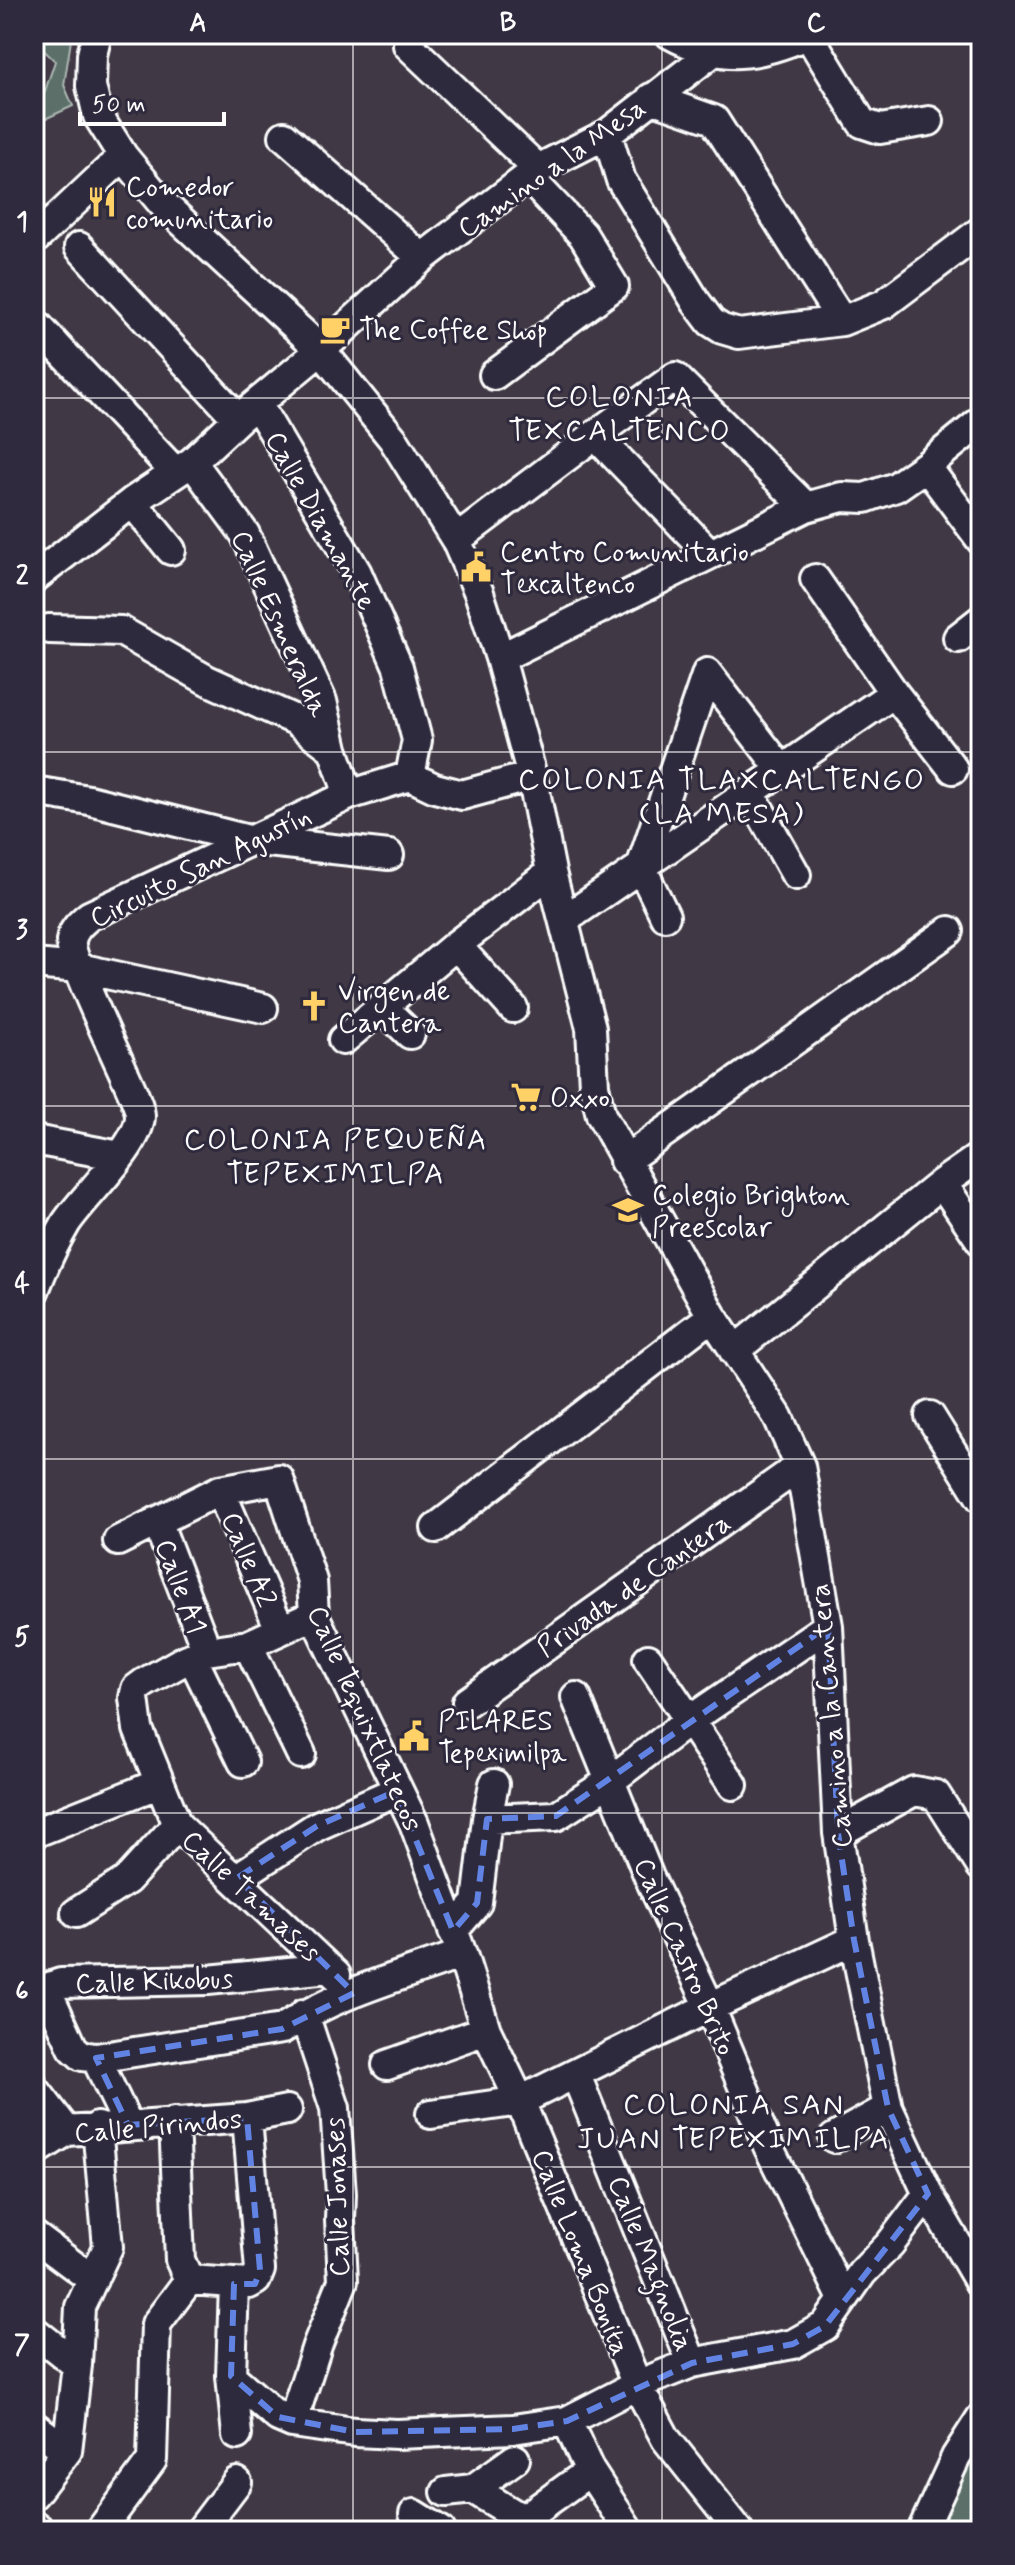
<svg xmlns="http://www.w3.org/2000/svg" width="1015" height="2565" viewBox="0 0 1015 2565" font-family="Mynerve,sans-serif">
<rect width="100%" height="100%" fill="#403844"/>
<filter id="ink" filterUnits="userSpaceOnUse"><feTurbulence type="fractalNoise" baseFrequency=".0125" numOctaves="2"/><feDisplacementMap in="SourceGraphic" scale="16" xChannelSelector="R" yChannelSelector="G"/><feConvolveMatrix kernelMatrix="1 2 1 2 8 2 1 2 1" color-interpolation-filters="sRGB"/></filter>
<g filter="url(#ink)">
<path fill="#5b7069" stroke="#adb8b4" stroke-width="2" d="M34,34H72L64,85L73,106L34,124L55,61L34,41Z
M981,2446V2531H937L962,2473Z"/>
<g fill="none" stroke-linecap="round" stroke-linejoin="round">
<g stroke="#fff" stroke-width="34">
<path id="minor" d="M97,34L92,55L91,86L98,116L123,156L162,203L321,350L393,439L456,540L479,593L500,658L532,776L551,872L591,1028L594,1086L601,1115L712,1316L778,1417L800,1466L828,1626L838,1833L854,1940L888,2108L928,2194L981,2285
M670,34C723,63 756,56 809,34
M808,34L862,123L880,129L929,121
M408,45L538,169
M651,98L714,120L842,321
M607,134L621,180L696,302L711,322L722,329L739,334L842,321L884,304L981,231
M284,136L422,258
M34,240L123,156
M79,247L238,419
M34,322L175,472
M494,375L614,286L583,235L528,177
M257,404L357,573L398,667L417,740L410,776
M595,435L710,554
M192,462L245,534L322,701L333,749L349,795
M926,466L981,421
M132,502L171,550
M456,540L595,435L675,377L806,507
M34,578L132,502L192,462L238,419L321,350L422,258L538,169L607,134L713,52
M815,579L894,693L953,769
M49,629L121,631L207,680L295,720L333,749
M958,638L981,620
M500,658L806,507L842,497L865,498L896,487L926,466L981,540
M707,673L782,770
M34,791L89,800L249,840L389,855
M750,793L796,875
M665,916L641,867L707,673
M564,920L894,693
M456,945L513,1008
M34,964L79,968L263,1008
M382,1007L410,1034
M343,1040L456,945L551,872
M34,1140L120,1156
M624,1161L949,931
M942,1183L981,1241
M34,1291C43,1268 53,1245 66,1223C82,1198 140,1145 140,1116C140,1110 137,1103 135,1098C125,1073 69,959 71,941C73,929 81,923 89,916L349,795L410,776L435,788L462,795L532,776
M734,1351L942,1183L981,1156
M930,1416L981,1498
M220,1490L280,1629
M157,1521L207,1651
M436,1528L712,1316
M118,1541L220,1490L279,1479L312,1581L314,1615L414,1823L462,1954L486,2030L520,2101L637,2385L666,2439L739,2531
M314,1615L248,1645L207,1651L183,1661L144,1683L136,1689L134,1698L138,1729L177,1825L336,1975
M248,1645L301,1754
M192,1657L243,1762
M648,1659L733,1785
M576,1697L649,1877L710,2007L768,2146L843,2299
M467,1702L800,1466
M487,1819L556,1816L610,1781L690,1720L828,1626
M34,1833L160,1783
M838,1833L914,1791L936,1795L981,1866
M237,1878L317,1826L396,1791
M76,1913L127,1880L177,1825
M453,1931L477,1903L487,1819L494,1784
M329,1968L208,1980L61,1983L52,1986L48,1993L73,2048L82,2056L96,2058L282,2029C336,1993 402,1976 462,1954
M96,2058L128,2125
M387,2065L486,2030
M576,2075L692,2363
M34,2088L67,2131
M431,2114L520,2101L710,2007L854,1940
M174,2122L180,2260L189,2280
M834,2138L888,2108
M34,2152L67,2131L247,2118L287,2110
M34,2236L93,2280
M189,2280L249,2284L256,2280L260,2270L247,2118
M234,2284L231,2376L237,2435
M34,2331L77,2365
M231,2376L278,2417L292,2423L355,2432L397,2434L513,2429L567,2421L637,2385L692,2363L793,2344L825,2326L862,2273L890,2244L928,2194
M567,2421L590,2471L629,2531
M292,2423L317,2346L343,2281L340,2220L341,2194L335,2108L304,2014
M34,2426L67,2451
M473,2489L524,2520
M446,2492L473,2489L515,2459
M34,2494L67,2451L77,2365L80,2307L108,2247L97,2127
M414,2514L441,2531
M34,2525L42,2531
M100,2531L152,2460L156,2324L189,2280
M200,2531L237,2482
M507,2531L590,2471
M922,2531L956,2457L981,2418"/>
</g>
<use href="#minor" stroke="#2f2a3d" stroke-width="28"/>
</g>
</g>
<path fill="none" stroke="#6183e4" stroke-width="6" stroke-dasharray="16 10" stroke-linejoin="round" d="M828,1626L838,1833L854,1940L888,2108L928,2194L825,2326L793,2344L692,2363L567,2421L513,2429L355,2432L278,2417L231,2376L234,2284H255L260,2270L247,2118L128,2125L96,2058L282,2029L354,1993L237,1878L317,1826L396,1791L453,1931L477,1903L487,1819L556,1816Z"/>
<path fill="none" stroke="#fff" stroke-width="2" stroke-opacity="0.55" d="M353,34V2531M662,34V2531M34,398H981M34,752H981M34,1106H981M34,1459H981M34,1813H981M34,2167H981"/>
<defs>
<g id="restaurant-bare" transform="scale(2.4)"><path d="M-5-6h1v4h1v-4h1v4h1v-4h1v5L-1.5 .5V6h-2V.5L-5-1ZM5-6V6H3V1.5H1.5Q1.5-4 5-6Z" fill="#ffd166" stroke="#2f2a3d" stroke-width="2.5" paint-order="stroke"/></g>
<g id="cafe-bare" transform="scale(2.4)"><path d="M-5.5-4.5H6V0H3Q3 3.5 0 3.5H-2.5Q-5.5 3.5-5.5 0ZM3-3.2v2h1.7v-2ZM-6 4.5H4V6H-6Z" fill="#ffd166" stroke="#2f2a3d" stroke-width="2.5" paint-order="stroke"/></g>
<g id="civic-bare" transform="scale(2.4)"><path d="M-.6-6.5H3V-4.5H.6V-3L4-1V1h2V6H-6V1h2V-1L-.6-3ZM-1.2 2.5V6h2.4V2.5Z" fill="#ffd166" stroke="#2f2a3d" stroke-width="2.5" paint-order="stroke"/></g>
<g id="church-bare" transform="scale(2.4)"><path d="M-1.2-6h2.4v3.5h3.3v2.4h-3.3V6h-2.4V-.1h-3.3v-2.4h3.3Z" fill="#ffd166" stroke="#2f2a3d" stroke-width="2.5" paint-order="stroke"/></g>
<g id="supermarket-bare" transform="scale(2.4)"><path d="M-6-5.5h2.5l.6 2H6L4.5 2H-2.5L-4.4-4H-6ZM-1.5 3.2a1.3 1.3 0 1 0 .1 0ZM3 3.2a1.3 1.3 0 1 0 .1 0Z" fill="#ffd166" stroke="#2f2a3d" stroke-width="2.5" paint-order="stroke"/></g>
<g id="school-bare" transform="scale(2.4)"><path d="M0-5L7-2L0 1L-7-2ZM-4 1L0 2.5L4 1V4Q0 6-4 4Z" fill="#ffd166" stroke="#2f2a3d" stroke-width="2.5" paint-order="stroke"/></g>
</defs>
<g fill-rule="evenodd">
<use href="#restaurant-bare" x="102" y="202"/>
<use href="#cafe-bare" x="335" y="329"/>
<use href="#civic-bare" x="476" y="567"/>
<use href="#church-bare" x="314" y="1006"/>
<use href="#supermarket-bare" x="526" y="1097"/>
<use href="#school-bare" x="628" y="1210"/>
<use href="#civic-bare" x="414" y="1736"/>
</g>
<g text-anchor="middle" stroke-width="6" stroke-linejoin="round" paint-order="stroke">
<g font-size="28" fill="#fff" stroke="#2f2a3d">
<text transform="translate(551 167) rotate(-35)" y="10">Camino a la Mesa</text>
<text transform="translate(322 520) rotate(61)" y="10">Calle Diamante</text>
<text transform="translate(281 623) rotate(66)" y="10">Calle Esmeralda</text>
<text transform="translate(200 866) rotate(-26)" y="10">Circuito San Agustín</text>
<text transform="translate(250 1559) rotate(67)" y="10">Calle A2</text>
<text transform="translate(633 1584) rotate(-35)" y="10">Privada de Cantera</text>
<text transform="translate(182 1586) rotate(69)" y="10">Calle A1</text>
<text transform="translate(830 1716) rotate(-95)" y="10">Camino a la Cantera</text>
<text transform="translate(366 1718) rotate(66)" y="10">Calle Tequixtlatecos</text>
<text transform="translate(252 1895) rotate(43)" y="10">Calle Tamases</text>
<text transform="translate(686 1956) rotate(66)" y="10">Calle Castro Brito</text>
<text transform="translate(154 1980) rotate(-2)" y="10">Calle Kikobus</text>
<text transform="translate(158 2125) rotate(-5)" y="10">Calle Pirindos</text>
<text transform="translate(336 2197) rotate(-92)" y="10">Calle Jonases</text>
<text transform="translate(582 2252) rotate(68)" y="10">Calle Loma Bonita</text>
<text transform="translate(652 2263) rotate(68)" y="10">Calle Magnolia</text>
</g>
<g font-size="28" fill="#fff" stroke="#2f2a3d" text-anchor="start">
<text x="126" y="196">Comedor<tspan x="126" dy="32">comunitario</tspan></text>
<text x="359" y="339">The Coffee Shop</text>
<text x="500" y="561">Centro Comunitario<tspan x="500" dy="32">Texcaltenco</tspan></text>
<text x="338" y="1000">Virgen de<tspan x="338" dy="32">Cantera</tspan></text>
<text x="550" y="1107">Oxxo</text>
<text x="652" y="1204">Colegio Brighton<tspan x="652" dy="32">Preescolar</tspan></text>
<text x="438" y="1730">PILARES<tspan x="438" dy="32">Tepeximilpa</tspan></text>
</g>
<g font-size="30" letter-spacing="2" fill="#fff" stroke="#2f2a3d">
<text x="620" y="406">COLONIA<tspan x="620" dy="34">TEXCALTENCO</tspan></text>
<text x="722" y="789">COLONIA TLAXCALTENGO<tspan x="722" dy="34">(LA MESA)</tspan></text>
<text x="336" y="1149">COLONIA PEQUEÑA<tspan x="336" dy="34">TEPEXIMILPA</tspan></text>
<text x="734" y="2114">COLONIA SAN<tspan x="734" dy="34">JUAN TEPEXIMILPA</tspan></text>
</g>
</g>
<rect width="1015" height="2565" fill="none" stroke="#2f2a3d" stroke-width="88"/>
<path d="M80 112v12h144v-12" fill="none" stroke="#ffffff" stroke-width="4"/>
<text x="92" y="112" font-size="24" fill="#ffffff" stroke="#2f2a3d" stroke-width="6" paint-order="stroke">50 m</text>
<rect x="44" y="44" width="927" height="2477" fill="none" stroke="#fff" stroke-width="3"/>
<g font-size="26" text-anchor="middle" font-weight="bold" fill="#fff">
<text x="198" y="31">A</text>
<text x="508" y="31">B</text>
<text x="816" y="31">C</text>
<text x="22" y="230">1</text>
<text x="22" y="584">2</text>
<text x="22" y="938">3</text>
<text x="22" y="1292">4</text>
<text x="22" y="1645">5</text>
<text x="22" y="1999">6</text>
<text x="22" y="2353">7</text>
</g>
</svg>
